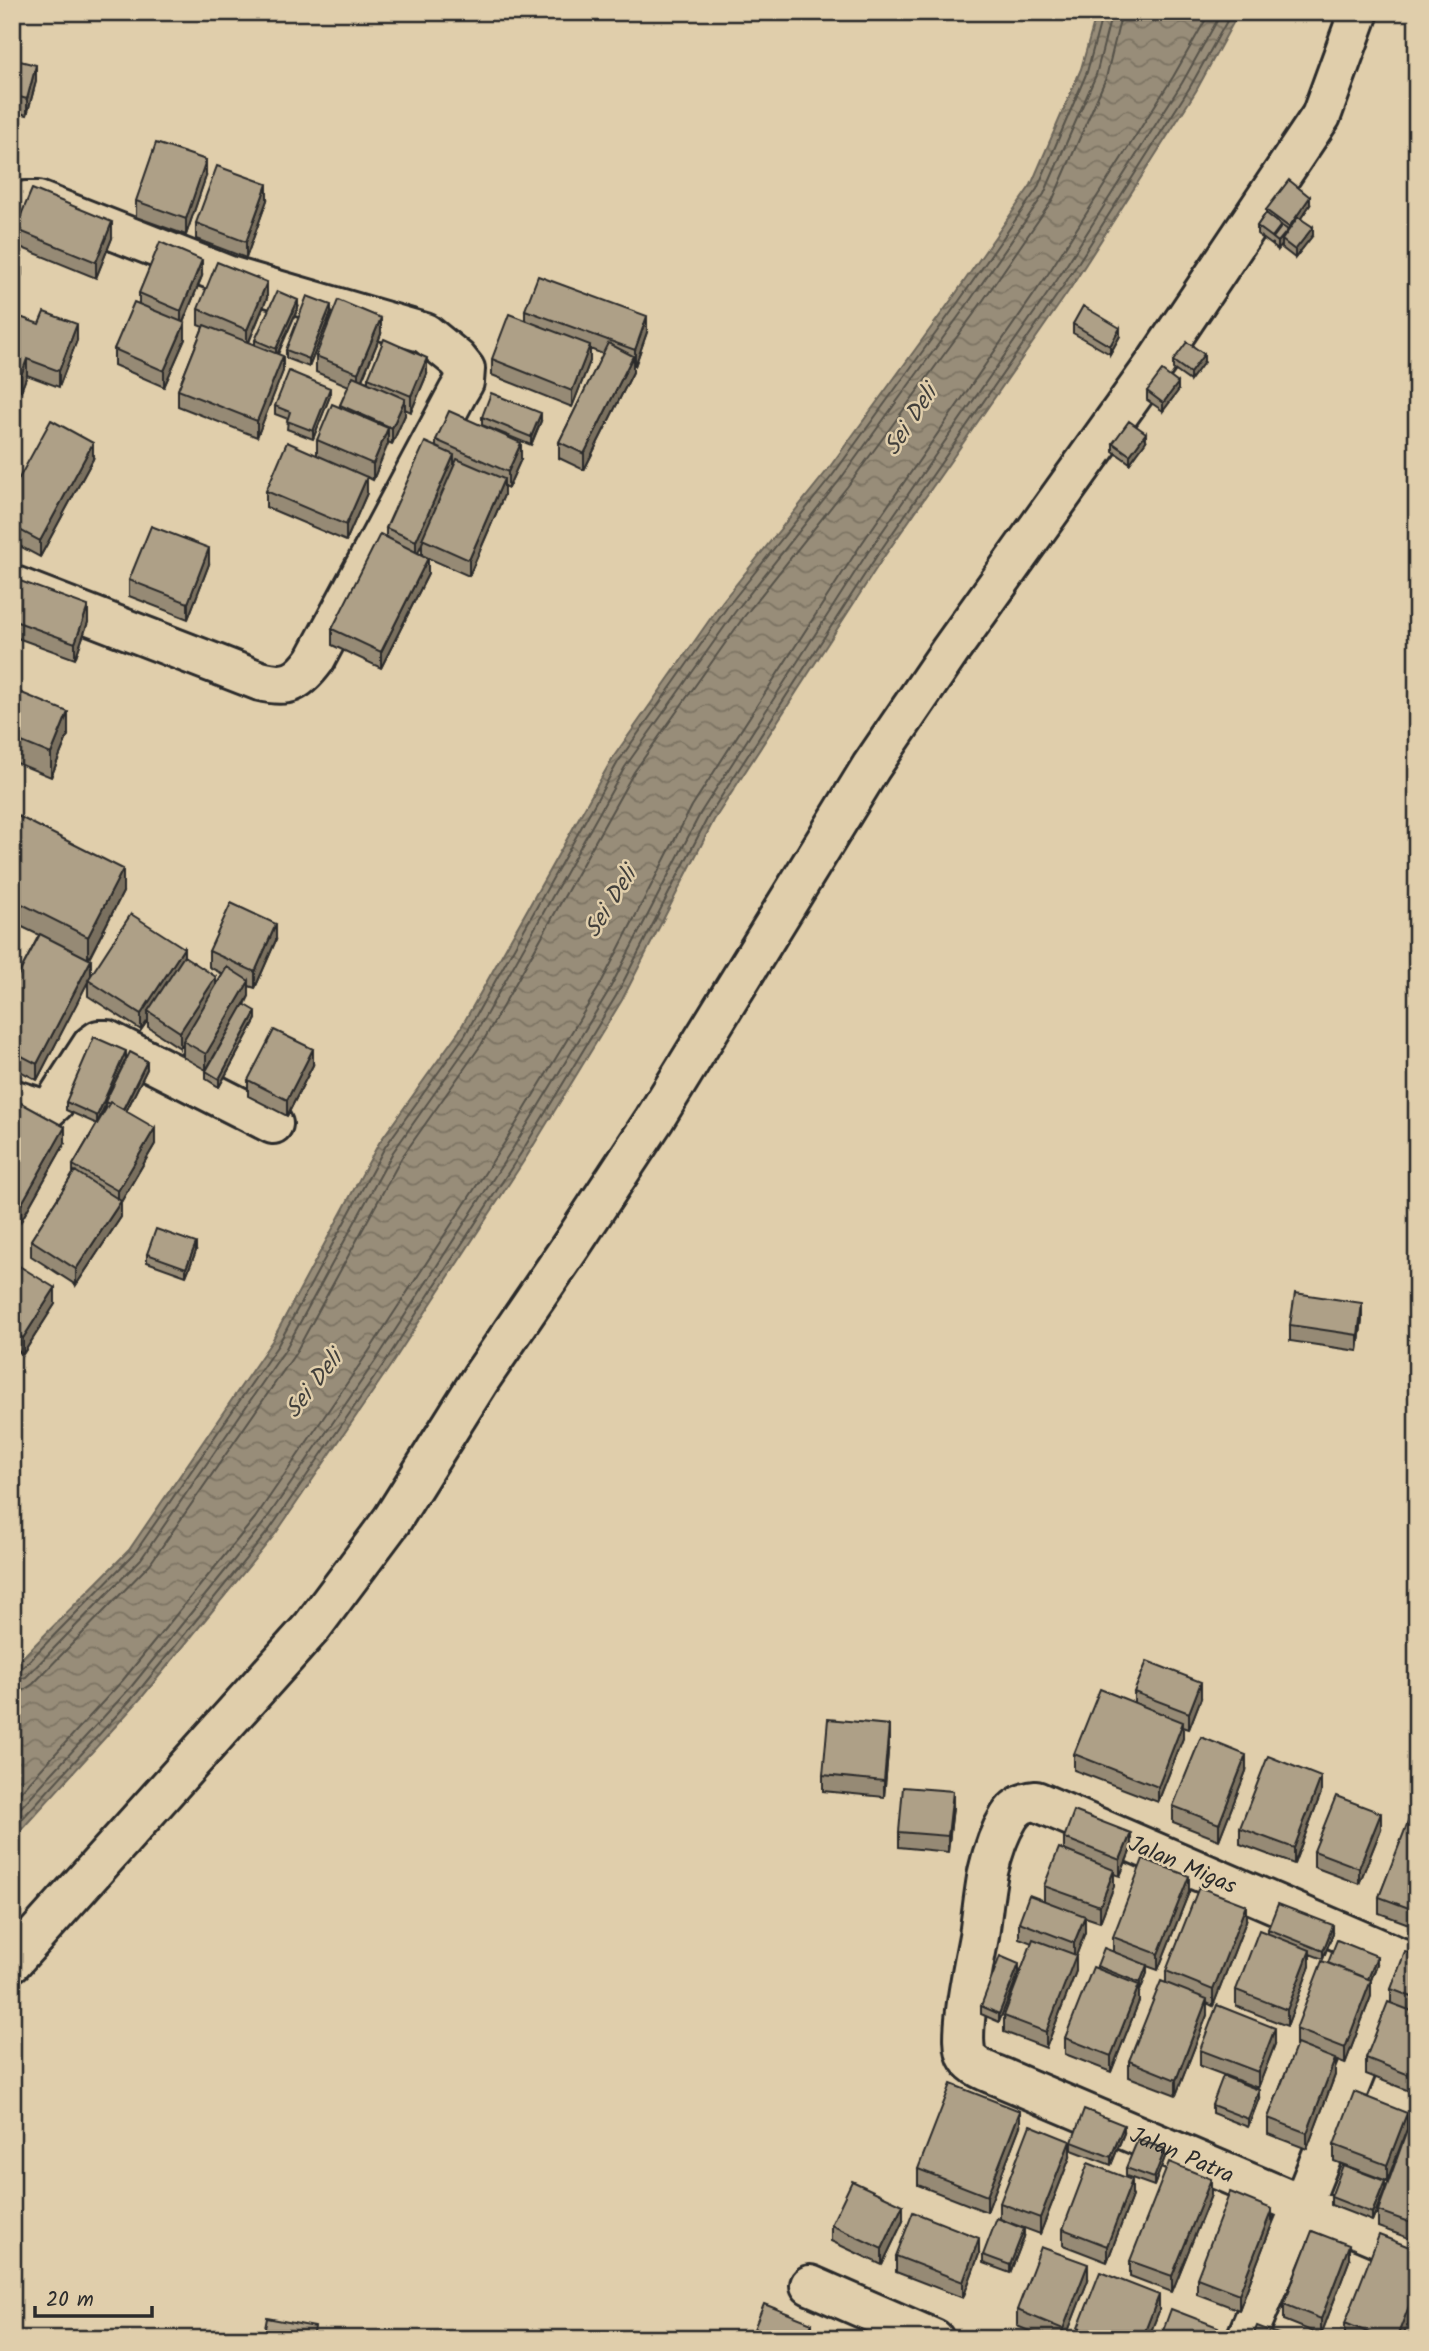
<svg xmlns="http://www.w3.org/2000/svg" width="1429" height="2351" viewBox="0 0 1429 2351" font-family="Kalam,sans-serif">
<defs>
<pattern id="water-waves" width="16" height="10" patternUnits="userSpaceOnUse" patternTransform="scale(1.75)"><rect width="16" height="10" fill="#988d79"/><path d="M0 5q4-4 8 0t8 0" fill="none" stroke="#7c7363"/></pattern>
</defs>
<rect width="100%" height="100%" fill="#e0ceab"/>
<filter id="ink" filterUnits="userSpaceOnUse"><feTurbulence type="fractalNoise" baseFrequency=".0143" numOctaves="2"/><feDisplacementMap in="SourceGraphic" scale="14" xChannelSelector="R" yChannelSelector="G"/><feConvolveMatrix kernelMatrix="1 2 1 2 8 2 1 2 1" color-interpolation-filters="sRGB"/></filter>
<g filter="url(#ink)">
<path fill="url(#water-waves)" stroke="#6c665a" stroke-width="2" d="M1097,12H1239L1196,91L1070,289L881,561L714,820L622,1000L527,1156L391,1365L276,1533L142,1697L12,1840V1668L129,1550L272,1341L379,1143L459,1031L612,759L722,602L826,472L952,299L1031,185L1081,69Z"/>
<g fill="none" stroke-linecap="round" stroke-linejoin="round">
<path stroke="#57524a" stroke-width="2" d="M12,1672L20,1670L134,1554L278,1345L385,1147L465,1035L618,762L728,606L832,476L957,304L1037,189L1087,72L1103,12
M12,1681L26,1677L141,1559L285,1350L393,1152L472,1040L625,767L735,612L839,481L964,309L1044,194L1096,75L1112,12
M12,1692L24,1690L33,1684L150,1564L295,1354L402,1157L481,1045L634,772L743,618L847,487L973,315L1053,199L1106,78L1122,12
M12,1801L123,1680L255,1518L369,1351L505,1142L599,987L692,806L860,546L1048,274L1173,77L1210,12
M12,1817L131,1687L263,1524L378,1357L513,1148L608,992L701,812L868,552L1057,280L1182,83L1222,12
M12,1830L137,1693L270,1529L385,1362L521,1153L616,996L708,817L876,557L1064,285L1190,87L1232,12"/>
<g stroke="#2b2b2b" stroke-width="44">
<g id="minor">
<path d="M12,211L26,201H38L229,276L425,333L457,359L465,369L464,382L458,392L315,660C298,683 288,688 260,681L12,585"/>
<path d="M12,1099L46,1110L55,1102L92,1045L99,1040H107L273,1124"/>
<path d="M12,1962L312,1627L392,1520L481,1378L571,1246L654,1120L871,767L950,651L1157,361L1321,116L1359,12"/>
<path id="s1" d="M1417,1965L1036,1801C1024,1802 1016,1806 1009,1817C999,1833 992,1854 988,1872C984,1893 982,1915 979,1936C975,1959 956,2042 968,2058C975,2069 994,2074 1005,2079L1417,2254"/>
<path d="M810,2285L934,2339"/>
<path d="M1246,2339L1302,2205L1401,1958"/>
</g>
</g>
<use href="#minor" stroke="#e0ceab" stroke-width="38"/>
</g>
<path fill="#968a74" stroke="#2b2b2b" stroke-width="2" fill-rule="evenodd" d="M12,59L36,81L27,115L12,111Z
M206,176L186,235L136,217V201Z
M267,200L246,258L196,239V223Z
M1310,205L1301,218L1313,235L1295,258L1282,248V245L1278,250L1273,246V243L1272,245L1257,234V226L1266,213V210Z
M15,229L112,238L96,278L15,245Z
M202,276L183,323L185,339L164,387L114,365V349L139,303V293Z
M267,298L249,342L255,345V340L298,308L278,354L283,371L257,437L178,406V390L203,327L198,325V309Z
M525,310L647,332L635,366L633,365V372L584,470L559,458V442L603,354L590,349V361L572,407L492,375V359L525,320Z
M331,313L309,367L286,358V350Z
M12,314L77,340L59,387L27,375L21,391L12,388Z
M1073,324L1120,336L1110,354L1073,333Z
M381,334L362,380L368,382V378L427,374L411,412L405,409V415L392,444L388,442L373,480L367,477V493L346,541L266,507V491L317,455V440L340,408V405L349,386L316,372V356Z
M1173,361L1204,362L1190,381L1173,369Z
M1147,391H1178L1163,411L1147,400Z
M330,396L313,439L287,429L288,419L275,414V406Z
M482,417L541,421L531,445L482,425Z
M436,440L521,459L508,488L504,486V495L469,576L426,557L428,574L381,668L332,645V629L386,537V528L436,447ZM422,542V555L418,553Z
M1146,441L1130,463L1113,451V443Z
M93,459L40,557L12,542V491Z
M209,564L188,619L129,596V580Z
M12,578L88,622L75,659L12,636Z
M12,689L68,735L51,777L12,761Z
M12,823L123,892L89,959L91,976L184,957L216,985L223,974L209,967V951L276,940L255,988L249,986V996L245,1005L256,1019L219,1087L206,1079V1070L183,1057V1043L180,1048L148,1027V1020L141,1030L88,996V981L37,1080L12,1067V987L39,935L12,922Z
M126,1059L147,1069L126,1111L155,1144L121,1202V1217L76,1285L31,1256V1240L73,1174V1165L105,1110V1105L97,1124L66,1110V1102Z
M313,1065L287,1116L248,1096V1080Z
M12,1098L65,1143L21,1221L15,1217V1230L12,1235Z
M196,1251L186,1276L147,1262V1254Z
M12,1270L55,1304L23,1354L12,1347Z
M1362,1319L1358,1351L1290,1341V1325Z
M1134,1692L1201,1698L1189,1729L1183,1727V1738L1158,1802L1074,1770V1754L1134,1702Z
M889,1741L884,1797L823,1791V1775Z
M1246,1771L1219,1840L1173,1822V1806Z
M1321,1793L1294,1864L1240,1844V1828Z
M1417,1805V1927L1379,1913V1897Z
M953,1807L948,1852L899,1847V1832Z
M1381,1829L1359,1884L1314,1867V1851Z
M1064,1838L1131,1849L1120,1876L1114,1874V1886L1100,1922L1085,1917V1932L1076,1956V1971L1046,2048L1004,2032V2016L1032,1943L1019,1938V1922L1044,1901V1886L1064,1850Z
M1189,1892L1158,1970L1147,1966V1973L1140,1991L1139,1990V2001L1111,2072L1065,2054V2038L1097,1969V1966L1113,1952V1937Z
M1246,1921L1213,2006L1207,2003V2015L1176,2095L1129,2077V2061L1166,1983V1971Z
M1268,1929L1333,1933L1323,1959L1310,1954V1966L1287,2026L1236,2006V1990L1268,1933Z
M1417,1956V2094L1366,2074V2058L1391,2003V1989Z
M1328,1964H1377L1371,1980V1996L1345,2064L1335,2060V2075L1307,2149L1268,2134V2118L1297,2045H1296V2029Z
M1019,1972L999,2022L981,2014V2006Z
M1275,2044L1258,2088L1200,2066V2050Z
M1259,2098L1248,2127L1212,2113V2105Z
M1020,2126L987,2212L918,2185V2169Z
M1417,2127V2241L1378,2227V2211L1405,2136L1387,2181L1334,2161V2145L1407,2128Z
M1124,2133L1111,2165L1072,2150V2142Z
M1070,2157L1040,2234L1000,2219V2203Z
M1165,2157L1154,2186L1126,2176V2168Z
M1385,2189L1372,2221L1331,2205V2197Z
M1211,2195L1172,2292L1130,2276V2261Z
M1132,2196L1107,2262L1063,2245V2229Z
M903,2221L882,2265L831,2241V2225Z
M1272,2224L1239,2310L1197,2294V2278Z
M1024,2237L1010,2273L983,2263V2255Z
M979,2254L963,2298L896,2272V2256Z
M1349,2261L1321,2335L1284,2320V2304Z
M1088,2280L1065,2339H1048L1017,2326V2310Z
M1159,2311L1148,2339H1078V2328Z
M1345,2323L1402,2339H1345Z"/>
<path fill="#7a705e" stroke="#2b2b2b" stroke-width="2" d="M36,65V81L27,115V99Z
M206,160V176L186,235V219Z
M267,184V200L246,258V242Z
M1310,197V205L1289,235V227Z
M112,222V238L96,278V262Z
M1313,227V235L1295,258V250Z
M1288,230V238L1282,240V245L1278,250V242Z
M22,259V275L12,293V277Z
M202,260V276L181,327V311Z
M267,282V298L247,346V330Z
M298,300V308L276,357V349Z
M331,305V313L309,367V359Z
M647,316V332L635,366V350Z
M381,318V334L358,389V373Z
M185,323V339L164,387V371Z
M77,324V340L59,387V371Z
M1120,328V336L1110,354V346Z
M590,345V361L572,407V391Z
M1204,354V362L1190,381V373Z
M283,356V371L257,437V421Z
M633,356V372L584,470V454Z
M427,358V374L411,412V396Z
M27,359V375L21,391V375Z
M1178,383V391L1163,411V403Z
M330,388V396L313,439V431Z
M405,399V415L392,444V428Z
M541,413V421L531,445V437Z
M388,428V444L373,480V464Z
M1146,433V441L1130,463V455Z
M93,443V459L40,557V541Z
M521,443V459L508,488V472Z
M454,455V471L416,557V541Z
M367,477V493L346,541V525Z
M504,479V495L469,576V560Z
M209,548V564L188,619V603Z
M428,558V574L381,668V652Z
M88,606V622L75,659V643Z
M68,712V735L51,777V754Z
M123,869V892L88,960V937Z
M276,924V940L255,988V972Z
M19,932V948L12,962V946Z
M184,948V964L148,1011V1020L141,1030V1014Z
M91,960V976L37,1080V1064Z
M216,977V993L183,1041V1043L180,1048V1032Z
M249,981V996L206,1070V1054Z
M256,1011V1019L219,1087V1079Z
M313,1049V1065L287,1116V1100Z
M126,1051V1059L105,1102V1105L97,1124V1116Z
M147,1061V1069L123,1118V1110Z
M65,1127V1143L21,1221V1205Z
M155,1128V1144L121,1202V1217L76,1285V1269L118,1206V1191Z
M15,1207V1230L12,1235V1212Z
M196,1243V1251L186,1276V1268Z
M55,1288V1304L23,1354V1338Z
M1362,1303V1319L1358,1351V1335Z
M1201,1682V1698L1189,1729V1713Z
M1183,1722V1738L1158,1802V1787Z
M889,1725V1741L884,1797V1781Z
M1246,1755V1771L1219,1840V1824Z
M1321,1777V1793L1294,1864V1848Z
M953,1791V1807L948,1852V1836Z
M1381,1813V1829L1359,1884V1868Z
M1131,1833V1849L1120,1876V1860Z
M1114,1870V1886L1100,1922V1906Z
M1189,1876V1892L1158,1970V1954Z
M1246,1905V1921L1213,2006V1990Z
M1085,1916V1932L1076,1956V1971L1046,2048V2032L1074,1958V1943Z
M1333,1925V1933L1323,1959V1951Z
M1310,1950V1966L1287,2026V2010Z
M1377,1956V1964L1368,1987V1979Z
M1019,1964V1972L999,2022V2014Z
M1147,1965V1973L1140,1991V1983Z
M1371,1980V1996L1345,2064V2048Z
M1139,1985V2001L1111,2072V2056Z
M1207,1999V2015L1176,2095V2080Z
M1275,2028V2044L1258,2088V2072Z
M1335,2059V2075L1307,2149V2133Z
M1259,2090V2098L1248,2127V2119Z
M1020,2111V2126L987,2212V2196Z
M1407,2113V2129L1387,2181V2165Z
M1124,2125V2133L1111,2165V2157Z
M1070,2141V2157L1040,2234V2218Z
M1165,2149V2157L1154,2186V2178Z
M1211,2179V2195L1172,2292V2276Z
M1132,2180V2196L1107,2262V2246Z
M1385,2181V2189L1372,2221V2213Z
M903,2205V2221L882,2265V2249Z
M1272,2209V2224L1239,2310V2294Z
M1024,2229V2237L1010,2273V2265Z
M979,2238V2254L963,2298V2282Z
M1349,2245V2261L1321,2335V2319Z
M1088,2264V2280L1065,2339H1063V2329Z
M1417,2286V2302L1402,2339H1396Z
M1159,2295V2311L1148,2339H1142Z
M812,2323V2339H806Z
M1218,2327V2339H1213Z"/>
<path fill="#aea087" stroke="#2b2b2b" stroke-width="2" d="M12,59L36,65L27,99L12,95Z
M156,143L206,160L186,219L136,201Z
M217,166L267,184L246,242L196,223Z
M1289,180L1310,197L1289,227L1266,210Z
M32,189L112,222L96,262L15,229Z
M1266,213L1281,225L1272,237L1257,226Z
M1298,217L1313,227L1295,250L1282,240Z
M1282,226L1288,230L1278,242L1273,238Z
M160,242L202,260L181,311L139,293Z
M12,254L22,259L12,277Z
M217,262L267,282L247,330L198,309Z
M538,276L647,316L635,350L525,310Z
M277,291L298,300L276,349L255,340Z
M307,296L331,305L309,359L286,350Z
M338,300L381,318L358,373L316,356Z
M134,302L185,323L164,371L114,349Z
M1083,306L1120,328L1110,346L1073,324Z
M44,312L77,324L59,371L27,359L21,375L12,372V314L39,324Z
M509,314L590,345L572,391L492,359Z
M204,325L283,356L257,421L178,390Z
M384,339L427,358L411,396L368,378Z
M1187,342L1204,354L1190,373L1173,361Z
M608,343L633,356L584,454L559,442Z
M289,371L330,388L313,431L287,421L290,412L275,406Z
M1162,371L1178,383L1163,403L1147,391Z
M353,376L405,399L392,428L340,405Z
M491,393L541,413L531,437L482,417Z
M332,404L388,428L373,464L317,440Z
M449,411L521,443L508,472L436,440Z
M51,420L93,443L40,541L12,526V491Z
M1129,421L1146,433L1130,455L1113,443Z
M287,442L367,477L346,525L266,491Z
M425,442L454,455L416,541L386,528Z
M457,459L504,479L469,560L422,539Z
M151,526L209,548L188,603L129,580Z
M380,534L428,558L381,652L332,629Z
M12,578L88,606L75,643L12,620Z
M12,689L68,712L51,754L12,738Z
M16,815L123,869L88,937L12,899V823Z
M231,903L276,924L255,972L209,951Z
M131,914L184,948L141,1014L88,980Z
M12,929L19,932L12,946Z
M40,934L91,960L37,1064L12,1051V987Z
M184,956L216,977L180,1032L148,1011Z
M227,967L249,981L206,1054L183,1041Z
M244,1004L256,1011L219,1079L206,1071Z
M274,1030L313,1049L287,1100L248,1080Z
M94,1037L126,1051L97,1116L66,1102Z
M130,1052L147,1061L123,1109L110,1102L109,1104L105,1102Z
M12,1098L65,1127L21,1205L12,1200Z
M110,1102L155,1128L118,1191L73,1165Z
M75,1171L121,1201L76,1269L31,1240Z
M156,1229L196,1243L186,1268L147,1254Z
M16,1264L55,1288L23,1338L12,1331V1270Z
M1295,1293L1362,1303L1358,1335L1290,1325Z
M1147,1661L1201,1682L1189,1713L1134,1692Z
M1100,1689L1183,1722L1158,1787L1074,1754Z
M828,1719L889,1725L884,1781L823,1775Z
M1201,1737L1246,1755L1219,1824L1173,1806Z
M1268,1756L1321,1777L1294,1848L1240,1828Z
M903,1787L953,1791L948,1836L899,1832Z
M1336,1796L1381,1813L1359,1868L1314,1851Z
M1415,1804L1417,1805V1911L1379,1897Z
M1074,1811L1131,1833L1120,1860L1064,1838Z
M1059,1848L1114,1870L1100,1906L1044,1886Z
M1143,1859L1189,1876L1158,1954L1113,1937Z
M1199,1887L1246,1905L1213,1990L1166,1971Z
M1029,1895L1085,1916L1074,1943L1019,1922Z
M1278,1904L1333,1925L1323,1951L1268,1929Z
M1259,1930L1310,1950L1287,2010L1236,1990Z
M1033,1939L1076,1955L1046,2032L1004,2016Z
M1337,1940L1377,1956L1368,1979L1328,1963Z
M1104,1948L1147,1965L1140,1983L1097,1966Z
M1405,1952L1417,1956V1999L1391,1989Z
M1000,1956L1019,1964L999,2014L981,2006Z
M1322,1961L1371,1980L1345,2048L1296,2029Z
M1093,1967L1139,1985L1111,2056L1065,2038Z
M1161,1981L1207,1999L1176,2080L1129,2061Z
M1388,2002L1417,2013V2078L1366,2058Z
M1217,2005L1275,2028L1258,2072L1200,2050Z
M1297,2044L1335,2059L1307,2133L1268,2118Z
M1223,2076L1259,2090L1248,2119L1212,2105Z
M951,2084L1020,2111L987,2196L918,2169Z
M1354,2092L1407,2113L1387,2165L1334,2145Z
M1084,2109L1124,2125L1111,2157L1072,2142Z
M1030,2125L1070,2141L1040,2218L1000,2203Z
M1409,2125L1417,2127V2225L1378,2211Z
M1138,2139L1165,2149L1154,2178L1126,2168Z
M1169,2162L1211,2179L1172,2276L1130,2261Z
M1088,2163L1132,2180L1107,2246L1063,2229Z
M1343,2165L1385,2181L1372,2213L1331,2197Z
M852,2181L903,2205L882,2249L831,2225Z
M1230,2192L1272,2209L1239,2294L1197,2278Z
M913,2212L979,2238L963,2282L896,2256Z
M997,2218L1024,2229L1010,2265L983,2255Z
M1312,2231L1349,2245L1321,2319L1284,2304Z
M1379,2235L1417,2250V2286L1396,2339H1384L1345,2323Z
M1041,2247L1088,2264L1063,2329L1017,2310Z
M1100,2272L1159,2295L1142,2339H1106L1078,2328Z
M764,2304L812,2323L806,2339H750Z
M1171,2309L1218,2327L1213,2339H1160Z
M267,2318L315,2327L313,2339H263Z
M1257,2326L1291,2339H1252Z"/>
</g>
<g text-anchor="middle" stroke-width="5" stroke-linejoin="round" paint-order="stroke">
<g font-size="23" fill="#2b2b2b" stroke="#e0ceab">
<text transform="translate(1183 1864) rotate(23)" y="8">Jalan Migas</text>
<text dy="8" stroke="none"><textPath href="#s1" startOffset="931">Jalan Patra</textPath></text>
</g>
<g font-size="24" font-style="italic" fill="#413f3b" stroke="#e0ceab">
<text transform="translate(910 420) rotate(-57)" y="8">Sei Deli</text>
<text transform="translate(610 902) rotate(-58)" y="8">Sei Deli</text>
<text transform="translate(313 1384) rotate(-52)" y="8">Sei Deli</text>
</g>
</g>
<rect width="1429" height="2351" fill="none" stroke="#e0ceab" stroke-width="42"/>
<rect x="21" y="21" width="1387" height="2309" fill="none" stroke="#2b2b2b" stroke-width="2.5" filter="url(#ink)"/>
<path d="M35 2306v10h117v-10" fill="none" stroke="#2b2b2b" stroke-width="3.5"/>
<text x="46" y="2306" font-size="21" fill="#2b2b2b" stroke="#e0ceab" stroke-width="5" paint-order="stroke">20 m</text>
</svg>
